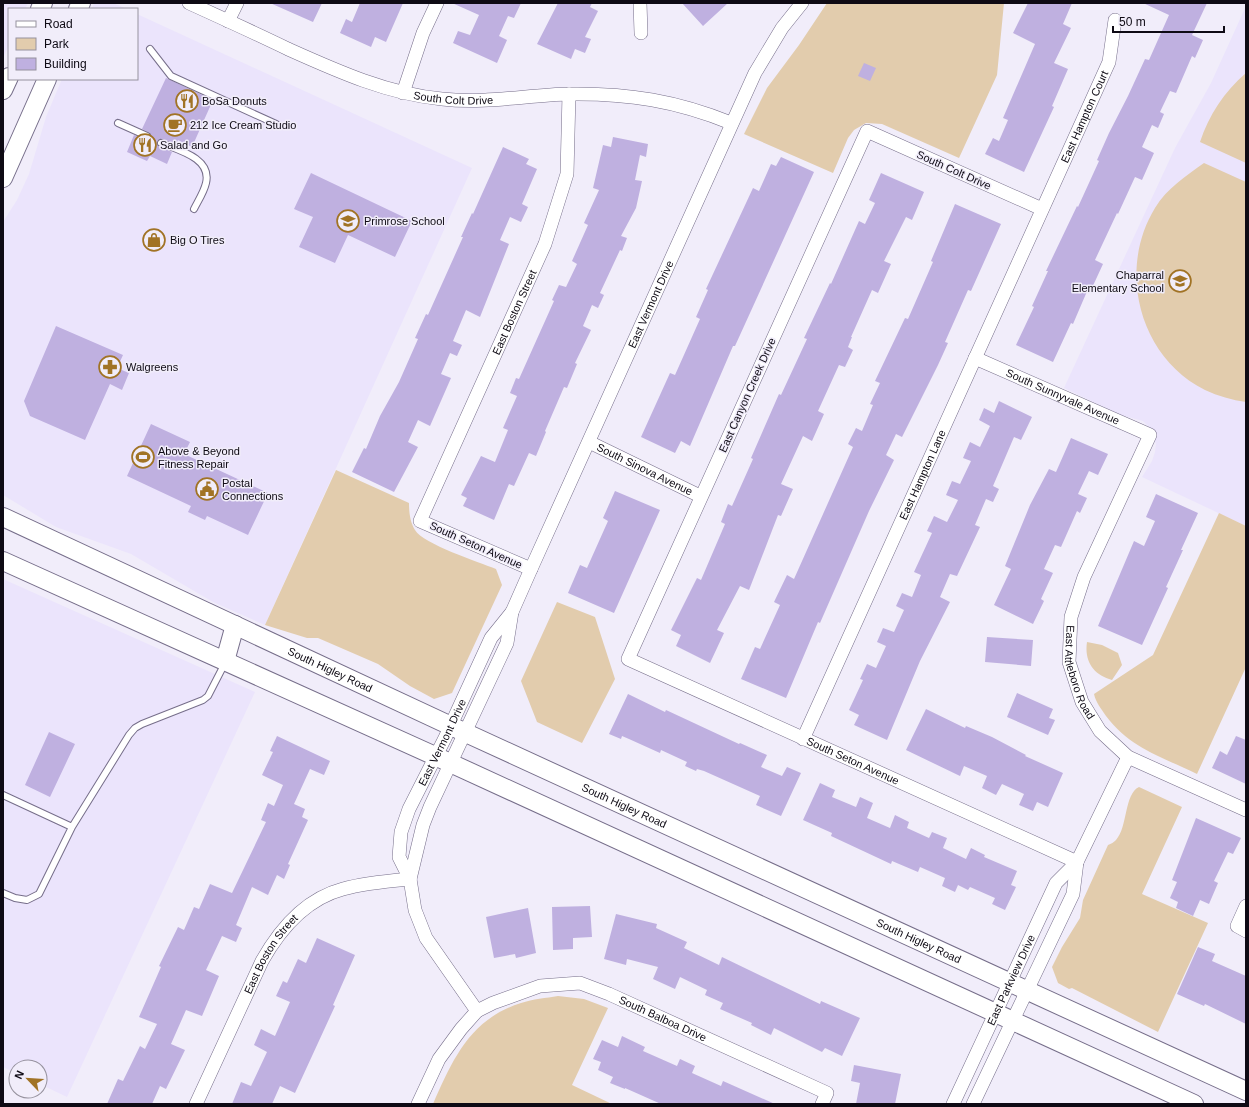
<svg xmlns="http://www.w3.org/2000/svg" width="1249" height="1107" viewBox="0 0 1249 1107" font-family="Helvetica,sans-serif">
<rect width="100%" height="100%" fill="#f1edfa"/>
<path fill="#ebe4fc" d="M3,3H28L25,9H9V45L3,58Z
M94,3H113L127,9H92Z
M1246,6V526L1142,477L1152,461L1155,452L1156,444L1151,429L1143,421L1121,415L1064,388L1175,148L1211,83Z
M137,14L472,168L265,625L213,602L131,554L56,527L3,495V222L17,200L29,174L46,117L62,79H137Z
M3,579L255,692L67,1097L40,1084V1067H16V1073L3,1067Z"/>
<path fill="#e2ccad" d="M827,3H1004L997,75L959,158L882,124L866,123L854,130L848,138L833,173L744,134L767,88L799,45Z
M1246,73V163L1200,142C1209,115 1224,92 1246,73Z
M1204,163L1246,182V402C1232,400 1218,396 1205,390C1139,357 1117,270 1155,208C1167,188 1186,176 1204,163Z
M336,470L409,503C409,512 410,522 415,530C423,544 479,562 496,569L502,585L452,693L434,699L410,686L378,664L318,638H307L265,625Z
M1219,513L1246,526V667L1197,774C1162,757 1130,748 1106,716C1101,708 1096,703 1094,694L1153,655Z
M557,602L595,617L615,679L582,743L537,722L521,681Z
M1087,642L1102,645L1118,653L1122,665L1112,680C1094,675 1084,662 1087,642Z
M1139,787L1182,807L1142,894L1208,923L1158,1032L1072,988L1069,989L1058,983L1052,967L1062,947L1080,918L1083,900L1108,845C1111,844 1114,842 1116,840C1128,827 1124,794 1139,787Z
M558,996L584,999L608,1008L572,1085L612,1104H433C453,1059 470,1019 521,1003C533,999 546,998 558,996Z"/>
<path fill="#bfb0e0" d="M270,3H322L313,22Z
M360,3H403L386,42L375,37L371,47L340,33L346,19L352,22Z
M452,3H521L514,18L508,16L499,36L507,40L497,63L453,43L458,31L470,35L479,15Z
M558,3H592L590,7L598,11L585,37L591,39L585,53L575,49L571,59L537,44Z
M682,3H728L703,26Z
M1028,3H1072L1063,24L1071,28L1054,63L1068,69L1052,106L1054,107L1024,172L985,154L993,138L999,141L1008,120L1003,118L1035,44L1013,33Z
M1143,3H1207L1192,35L1203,40L1195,58L1192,56L1176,93L1170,91L1160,112L1164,114L1158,128L1152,125L1142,147L1154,153L1142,180L1135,177L1118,214L1117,213L1095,260L1103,264L1091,290L1088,289L1073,324L1071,323L1053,362L1016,345L1034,307L1032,306L1048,271H1046L1077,206L1078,207L1099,161L1097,160L1109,133L1128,96L1145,59L1149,60L1169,15Z
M864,63L876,68L870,81L858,76Z
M166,78L213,100L192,147L178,140L176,144L162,139L158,140V146L172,152L167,164L150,156L147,161L127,152L134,135L146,140L151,138L150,133L142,129Z
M613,137L648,144L646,157L640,155L635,180L642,181L636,208L621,236L627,238L622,251L620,250L600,293L604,295L598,308L592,305L583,326L591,330L575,363L577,364L567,388L564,387L545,431L546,432L536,456L529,453L514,486L509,484L494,520L463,506L467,498L461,495L481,456L495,462L508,430L503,428L517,396L510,393L516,378L519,379L554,301L552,300L559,285L566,287L577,264L572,261L588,225L584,223L599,190L593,188L603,145L611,147Z
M503,147L529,159L526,164L537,169L522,204L528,207L521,222L510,217L500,240L509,244L480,317L466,310L453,341L462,345L457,356L450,353L441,374L451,378L430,426L418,420L408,442L418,447L394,492L352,472L364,448L366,449L380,416L399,382L418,339L415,338L426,314L428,315L463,237H461L472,213L473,214Z
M781,157L814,172L735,346H733L690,446L681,441L675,453L641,437L670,373L675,375L700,319L696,317L708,290L706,289L753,188L759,191L771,164L776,166Z
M311,173L412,221L395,257L348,235L335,263L299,247L313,217L294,209Z
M881,173L924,192L912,220L906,217L884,261L891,264L878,293L872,290L851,337H852L848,347L853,350L845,367L839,365L818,411L824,414L812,441L803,436L781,484L793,489L781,516L778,515L749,590L740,586L717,630L724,633L710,663L676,646L681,635L671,630L697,578L701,580L725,524L721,522L728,504L732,506L753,459L751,458L779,394L781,395L807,339L804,338L830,283L831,284L859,221L865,224L875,203L869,200Z
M955,204L1001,224L971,291L968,290L945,342L948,343L938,365L902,437L896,434L886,455L894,460L869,511L820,623L818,622L786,698L741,679L755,647L760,649L780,605L774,602L787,575L794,579L815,532L853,447L848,444L856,428L862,431L873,405L870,404L880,383L875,381L905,318L908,319L933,262L931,261Z
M56,326L123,355L117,368L129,373L122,390L110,384L85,440L30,416L24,401Z
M999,401L1032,417L1021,440L1014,437L993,486L999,489L993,502L986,499L975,525L980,527L957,576L950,574L940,597L950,602L920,661L887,740L854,725L859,715L849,710L863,680L860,679L867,664L876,668L886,646L877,642L883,628L894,632L904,610L896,606L902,593L912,597L921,575L914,572L932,533L927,531L934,516L947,522L958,500L946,495L952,481L960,484L971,461L963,458L970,442L980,447L990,426L979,420L984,408L994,413Z
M151,424L190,442L184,454L268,493L248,535L207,516L205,520L188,512L191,506L127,476Z
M1071,438L1108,454L1098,475L1089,471L1078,494L1087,498L1080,513L1077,511L1061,547L1055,545L1044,569L1053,573L1041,599L1044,601L1033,624L994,605L1011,569L1005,566L1030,505L1049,469L1056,472Z
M615,491L660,510L614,613L568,593L580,565L587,568L608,521L603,518Z
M1156,494L1198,513L1181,550H1183L1166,587L1168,588L1142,645L1098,626L1134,541L1144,546L1155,521L1146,517Z
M987,637L1033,640L1031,666L985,662Z
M1017,693L1053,709L1049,718L1055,720L1048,735L1007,717Z
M628,694L665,712L666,710L739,744L740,743L767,755L761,767L782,776L787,767L801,773L781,816L756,805L760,796L704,771L697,769L696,771L685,766L687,762L661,750L660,753L629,739L622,736L621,739L609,734Z
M926,709L965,728L966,726L992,737L1026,755L1025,756L1063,773L1048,807L1037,802L1033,811L1019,805L1024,794L1002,784L996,795L982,788L987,776L964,766L960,776L906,750Z
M49,732L75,744L50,797L25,785Z
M277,736L330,761L324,775L310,769L294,804L305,809L302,817L308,820L288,864L290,865L284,879L277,875L268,895L252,887L236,925L242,928L236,942L222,936L206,970L219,976L202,1016L186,1010L171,1044L185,1050L166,1089L160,1086L152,1104H107L118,1079L123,1081L140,1046L145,1049L157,1024L139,1017L161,967L159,966L178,927L184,930L194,907L199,909L210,884L232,893L266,822L261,820L268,803L274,806L283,785L262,775L273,752L270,751Z
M1236,736L1246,740V784L1212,768L1220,751L1227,755Z
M820,783L835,790L832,797L856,807L860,797L873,803L867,818L890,828L895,815L909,822L907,828L929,838L932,832L947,838L943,848L966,859L971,848L985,855L984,857L1017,871L1011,885L1016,887L1005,910L992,904L995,898L970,887L968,890L958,885L955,892L942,886L945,878L920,867L918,872L892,861L891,864L831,836L832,833L803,820Z
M1196,818L1241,838L1233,854L1228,852L1214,881L1218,883L1209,904L1200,900L1193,916L1176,908L1178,902L1170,898L1177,882L1172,880Z
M590,906L592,937L573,938V949L553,950L552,907Z
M528,908L536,953L516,958L515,954L494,958L486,917Z
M616,914L657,924L656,928L687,942L684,948L719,965L722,957L820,1004L821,1001L860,1018L842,1056L825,1048L822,1052L774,1028L771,1035L751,1025L752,1023L720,1009L723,1003L705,995L707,990L680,977L675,989L653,979L658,967L627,959L626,965L604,959Z
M317,938L355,955L333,1005L335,1006L295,1093L280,1086L272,1104H232L241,1082L251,1086L267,1052L254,1045L261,1029L275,1036L290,1002L276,996L283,981L287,983L298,959L306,963Z
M1198,947L1215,954L1212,961L1246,976V1024L1205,1004L1204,1006L1177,994Z
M622,1036L645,1047L643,1051L677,1066L680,1059L695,1066L692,1073L721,1086L723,1081L775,1104H661L625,1088V1089L610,1083L613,1077L598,1070L601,1062L593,1059L602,1040L618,1047Z
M854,1065L901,1074L895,1104H856L860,1083L851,1081Z"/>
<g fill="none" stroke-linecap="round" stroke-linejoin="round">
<g stroke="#766e8a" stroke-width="8">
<path id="service" d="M150,49L171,76L276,124
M118,123L147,136
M161,143C178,150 212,158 206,183C204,192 198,201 194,209
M3,795L72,827
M3,893L15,898L27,900L39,894L72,827L129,735L135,728L142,724L203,700L208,696L225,663"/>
</g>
<g stroke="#766e8a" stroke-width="14">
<g id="minor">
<path id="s1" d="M189,3C222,18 255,33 288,49C337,71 388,94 442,99C485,104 527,95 569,94C628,93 677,101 731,123"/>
<path d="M640,3L641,33"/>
<path d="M228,21L237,3"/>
<path d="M403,93L423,33L437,3"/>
<path id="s2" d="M1042,209L867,131L628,659L1077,862"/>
<path id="s3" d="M975,358L1150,435L1084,577L1071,617L1069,662L1082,702L1100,731L1128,757L1246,810"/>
<path id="s4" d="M589,442L700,496"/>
<path id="s5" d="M531,569L420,521L545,244L567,174L569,94"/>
<path id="s6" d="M803,739L1109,62L1115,20"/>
<path id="s7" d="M410,879L423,825L430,807L507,643L512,612L531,569L755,73L782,28L802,3"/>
<path d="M1246,906L1237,926L1246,931"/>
<path id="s8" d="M477,1011L426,938L415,910L410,879L399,857L401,832L409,809L445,738L491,638L512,612"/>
<path id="s9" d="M196,1104L262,961C280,929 305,899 343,889C364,883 388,881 410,879"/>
<path id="s10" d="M418,1104L439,1059L461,1029L477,1011L493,1003L540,986L580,983L609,994L827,1093L822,1104"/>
<path id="s11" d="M953,1104L1056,883L1077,862"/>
<path d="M973,1104L1073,894L1077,862L1128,757"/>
</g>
</g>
<g stroke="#766e8a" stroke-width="20">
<g id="secondary">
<path d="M40,9L43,3"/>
<path d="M78,9L81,3"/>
<path d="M3,90L9,77"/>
<path d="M3,178L47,79"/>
<path id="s12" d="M3,517L466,733L1246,1091"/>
<path d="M3,561L435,756L1194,1104"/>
<path d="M225,661L235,625"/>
</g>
</g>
<use href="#service" stroke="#fff" stroke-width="6"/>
<use href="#minor" stroke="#fff" stroke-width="13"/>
<use href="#secondary" stroke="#fff" stroke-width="18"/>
</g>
<defs>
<g id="restaurant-ring" transform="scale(1.15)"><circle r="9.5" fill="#f1edfa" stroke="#a17325" stroke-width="1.5"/><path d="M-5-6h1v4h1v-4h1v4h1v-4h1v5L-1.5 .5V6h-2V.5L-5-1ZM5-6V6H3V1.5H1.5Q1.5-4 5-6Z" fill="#a17325"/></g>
<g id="cafe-ring" transform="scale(1.15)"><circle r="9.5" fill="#f1edfa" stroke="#a17325" stroke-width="1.5"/><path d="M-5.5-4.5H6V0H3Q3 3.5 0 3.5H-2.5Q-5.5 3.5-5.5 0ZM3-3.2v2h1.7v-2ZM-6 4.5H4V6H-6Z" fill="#a17325"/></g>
<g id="school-ring" transform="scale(1.15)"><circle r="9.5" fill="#f1edfa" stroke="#a17325" stroke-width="1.5"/><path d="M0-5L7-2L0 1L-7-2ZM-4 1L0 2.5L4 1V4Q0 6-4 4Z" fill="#a17325"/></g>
<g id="shop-ring" transform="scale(1.15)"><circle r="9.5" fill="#f1edfa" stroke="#a17325" stroke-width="1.5"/><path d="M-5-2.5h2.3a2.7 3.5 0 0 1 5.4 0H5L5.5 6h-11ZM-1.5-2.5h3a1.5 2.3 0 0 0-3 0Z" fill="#a17325"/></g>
<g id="pharmacy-ring" transform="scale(1.15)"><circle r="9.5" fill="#f1edfa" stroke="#a17325" stroke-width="1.5"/><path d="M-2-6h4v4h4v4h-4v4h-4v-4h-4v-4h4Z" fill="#a17325"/></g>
<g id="stadium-ring" transform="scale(1.15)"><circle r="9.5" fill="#f1edfa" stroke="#a17325" stroke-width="1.5"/><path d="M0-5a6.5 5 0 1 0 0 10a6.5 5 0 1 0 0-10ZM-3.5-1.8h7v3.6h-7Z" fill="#a17325"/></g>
<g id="civic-ring" transform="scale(1.15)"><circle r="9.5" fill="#f1edfa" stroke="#a17325" stroke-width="1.5"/><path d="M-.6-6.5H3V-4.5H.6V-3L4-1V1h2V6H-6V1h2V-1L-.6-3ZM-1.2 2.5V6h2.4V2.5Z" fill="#a17325"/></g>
</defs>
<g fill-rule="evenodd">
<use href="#restaurant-ring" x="187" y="101"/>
<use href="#cafe-ring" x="175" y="125"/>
<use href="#restaurant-ring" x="145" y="145"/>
<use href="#school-ring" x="348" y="221"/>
<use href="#shop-ring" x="154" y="240"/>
<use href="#school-ring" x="1180" y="281"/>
<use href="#pharmacy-ring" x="110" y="367"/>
<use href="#stadium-ring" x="143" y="457"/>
<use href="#civic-ring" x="207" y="489"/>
</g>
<g text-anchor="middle" stroke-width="3" stroke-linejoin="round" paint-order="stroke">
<g font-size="11" fill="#0e0a14" stroke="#f1edfa">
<text dy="4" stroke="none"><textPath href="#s1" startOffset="283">South Colt Drive</textPath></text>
<text dy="4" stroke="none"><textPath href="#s6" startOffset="683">East Hampton Court</textPath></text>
<text transform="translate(954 170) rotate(24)" y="4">South Colt Drive</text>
<text dy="4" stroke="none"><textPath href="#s7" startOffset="625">East Vermont Drive</textPath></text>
<text dy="4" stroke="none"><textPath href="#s5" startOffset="350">East Boston Street</textPath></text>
<text transform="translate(747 395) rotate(-66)" y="4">East Canyon Creek Drive</text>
<text dy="4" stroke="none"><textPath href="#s3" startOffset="96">South Sunnyvale Avenue</textPath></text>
<text dy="4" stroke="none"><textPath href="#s4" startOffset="62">South Sinova Avenue</textPath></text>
<text dy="4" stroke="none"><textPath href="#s6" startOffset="290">East Hampton Lane</textPath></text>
<text transform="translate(476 545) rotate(24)" y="4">South Seton Avenue</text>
<text dy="4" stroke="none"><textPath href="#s12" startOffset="361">South Higley Road</textPath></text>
<text dy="4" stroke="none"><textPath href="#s3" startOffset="447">East Attleboro Road</textPath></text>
<text dy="4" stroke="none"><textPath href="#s8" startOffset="299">East Vermont Drive</textPath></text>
<text dy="4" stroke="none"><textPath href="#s2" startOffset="1018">South Seton Avenue</textPath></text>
<text dy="4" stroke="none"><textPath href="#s12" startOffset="685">South Higley Road</textPath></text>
<text dy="4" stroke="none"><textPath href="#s12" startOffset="1009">South Higley Road</textPath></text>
<text dy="4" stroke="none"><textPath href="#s9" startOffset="168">East Boston Street</textPath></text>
<text dy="4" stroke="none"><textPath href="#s11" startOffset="137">East Parkview Drive</textPath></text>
<text dy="4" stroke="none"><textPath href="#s10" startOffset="309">South Balboa Drive</textPath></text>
</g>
<g font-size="11" fill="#0e0a14" stroke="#f1edfa" text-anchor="start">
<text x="202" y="105">BoSa Donuts</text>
<text x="190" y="129">212 Ice Cream Studio</text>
<text x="160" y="149">Salad and Go</text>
<text x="364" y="225">Primrose School</text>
<text x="170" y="244">Big O Tires</text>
<text x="1164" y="279" text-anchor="end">Chaparral<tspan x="1164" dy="13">Elementary School</tspan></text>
<text x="126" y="371">Walgreens</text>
<text x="158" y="455">Above &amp; Beyond<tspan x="158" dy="13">Fitness Repair</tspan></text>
<text x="222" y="487">Postal<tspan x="222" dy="13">Connections</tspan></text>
</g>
</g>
<rect width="1249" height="1107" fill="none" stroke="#0e0a14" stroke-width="8"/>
<rect x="8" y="8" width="130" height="72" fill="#f1edfa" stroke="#96929e"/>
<rect x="16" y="21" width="20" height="6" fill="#ffffff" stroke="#96929e"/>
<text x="44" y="28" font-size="12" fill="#0e0a14">Road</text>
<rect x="16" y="38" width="20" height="12" fill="#e2ccad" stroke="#96929e"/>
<text x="44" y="48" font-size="12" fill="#0e0a14">Park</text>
<rect x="16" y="58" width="20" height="12" fill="#bfb0e0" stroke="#96929e"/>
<text x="44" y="68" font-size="12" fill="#0e0a14">Building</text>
<g transform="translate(28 1079) rotate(295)"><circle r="19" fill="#f1edfa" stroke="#96929e"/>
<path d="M0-3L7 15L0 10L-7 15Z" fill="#a17325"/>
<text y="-6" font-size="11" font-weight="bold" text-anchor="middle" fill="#0e0a14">N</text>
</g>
<path d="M1113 26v6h111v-6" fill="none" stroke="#0e0a14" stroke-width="2"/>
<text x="1119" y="26" font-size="12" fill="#0e0a14" stroke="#f1edfa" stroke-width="3" paint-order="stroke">50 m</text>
</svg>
